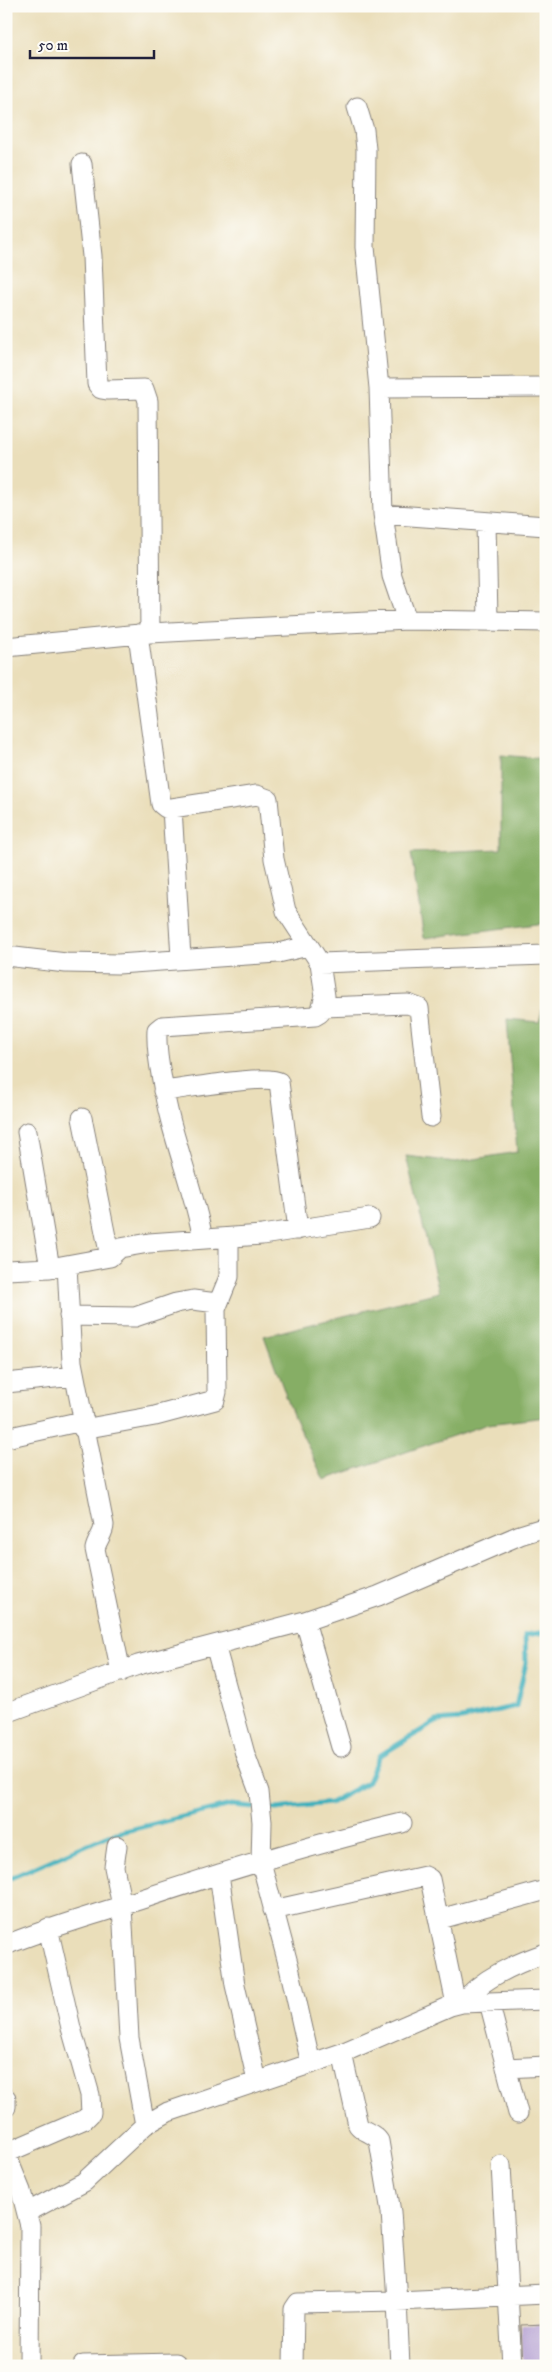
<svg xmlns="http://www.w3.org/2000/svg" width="552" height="2372" viewBox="0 0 552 2372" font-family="'IM FELL DW Pica',serif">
<rect width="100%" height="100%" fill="#fdfcf7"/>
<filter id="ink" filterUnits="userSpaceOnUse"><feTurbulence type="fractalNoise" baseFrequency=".02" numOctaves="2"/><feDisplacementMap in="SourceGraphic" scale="10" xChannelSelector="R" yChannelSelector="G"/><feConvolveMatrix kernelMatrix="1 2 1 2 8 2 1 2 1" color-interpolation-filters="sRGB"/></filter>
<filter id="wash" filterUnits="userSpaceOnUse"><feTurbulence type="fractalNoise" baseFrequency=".0096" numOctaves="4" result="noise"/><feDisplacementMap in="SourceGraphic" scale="20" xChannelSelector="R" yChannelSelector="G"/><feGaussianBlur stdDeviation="1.12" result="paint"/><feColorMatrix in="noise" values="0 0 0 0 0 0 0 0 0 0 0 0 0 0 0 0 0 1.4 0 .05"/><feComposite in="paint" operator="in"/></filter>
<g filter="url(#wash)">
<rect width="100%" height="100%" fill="#eadeba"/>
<path fill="#86ae65" stroke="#546850" d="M501,755L546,759V923L424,938L411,853L501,849Z
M546,995V1417L488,1424L324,1480L293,1415L264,1336L439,1292L406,1156L456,1162L517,1152L507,1019L539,1022Z"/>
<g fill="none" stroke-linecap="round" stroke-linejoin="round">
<path stroke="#40b0bc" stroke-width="5" d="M6,1880L109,1835L231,1805L276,1809L330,1803L368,1782L379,1756L437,1721L462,1719L516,1706L526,1663L525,1635L546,1632"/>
</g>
<g id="blocks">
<path fill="#b29ed1" d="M546,2324V2366H523L521,2325Z"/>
</g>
</g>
<g filter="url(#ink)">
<use href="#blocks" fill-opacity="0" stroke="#86807a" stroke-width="1"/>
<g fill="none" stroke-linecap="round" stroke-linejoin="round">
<g stroke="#86807a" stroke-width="21">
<path id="minor" d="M357,107L364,130L366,149L365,247L379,388L383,514L392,576L407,620
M82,164L92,256L97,384L101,389L107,390L144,389L148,401L150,633
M379,388L546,387
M383,514L546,526
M486,522L488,620
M138,634L161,804L166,808H172L257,795L268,799L274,859L286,911L320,963L325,996L320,1013L315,1016L162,1026L157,1030C156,1047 159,1064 162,1080C170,1134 193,1185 203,1239
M6,647L150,633L407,620L546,622
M172,808L181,958
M6,956L66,963L118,964L278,953L308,946
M320,963L546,955
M323,1007L408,1004L419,1008L431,1117
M163,1091C183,1089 267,1074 279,1082L298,1230
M82,1118L110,1257
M27,1132L50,1268
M67,1265L72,1362L104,1525C104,1533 97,1540 95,1549L121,1672
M6,1270L50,1268L110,1257L120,1248L149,1243L262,1235L370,1218
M69,1316L135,1317L176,1303L193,1300L217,1303
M6,1383L74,1376
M83,1429L155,1416L215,1400L217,1392L216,1309L229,1277V1238
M6,1438L82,1421
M305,1621L341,1747
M215,1645L245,1754L259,1792L262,1822L261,1862L289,1967L311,2064
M6,1713L138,1665L305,1621L378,1596L520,1535L546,1527
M117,1846L114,1867L122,1906L129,2038L145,2125
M219,1874L235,1985L257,2081
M273,1910L425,1876L430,1879L456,2004
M440,1919L546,1890
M6,1945C50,1927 95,1915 139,1900C226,1871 313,1844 402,1823
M489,2002L518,2113
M462,2003C481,1978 517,1963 546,1953
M342,2053L358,2125C364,2133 373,2132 379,2141L391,2212L397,2301L546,2294
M506,2068L546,2066
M6,2098V2107
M6,2153L85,2119L91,2113L90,2095L71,2028L48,1928
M6,2154L21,2191L30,2226L29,2366
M501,2165L512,2366
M28,2212L84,2182L145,2125L168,2112L342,2053L450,2006L462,2003L546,2000
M83,2365L176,2363L179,2366
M293,2366L294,2309L298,2303L397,2301L400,2366"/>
</g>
<use href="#minor" stroke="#fff" stroke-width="19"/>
</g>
</g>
<rect width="552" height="2372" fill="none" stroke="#fdfcf7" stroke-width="25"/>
<path d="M30 50v8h124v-8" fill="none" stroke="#22223b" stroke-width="2.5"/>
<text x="38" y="50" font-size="15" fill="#22223b" stroke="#fdfcf7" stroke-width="4" paint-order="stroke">50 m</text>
</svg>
